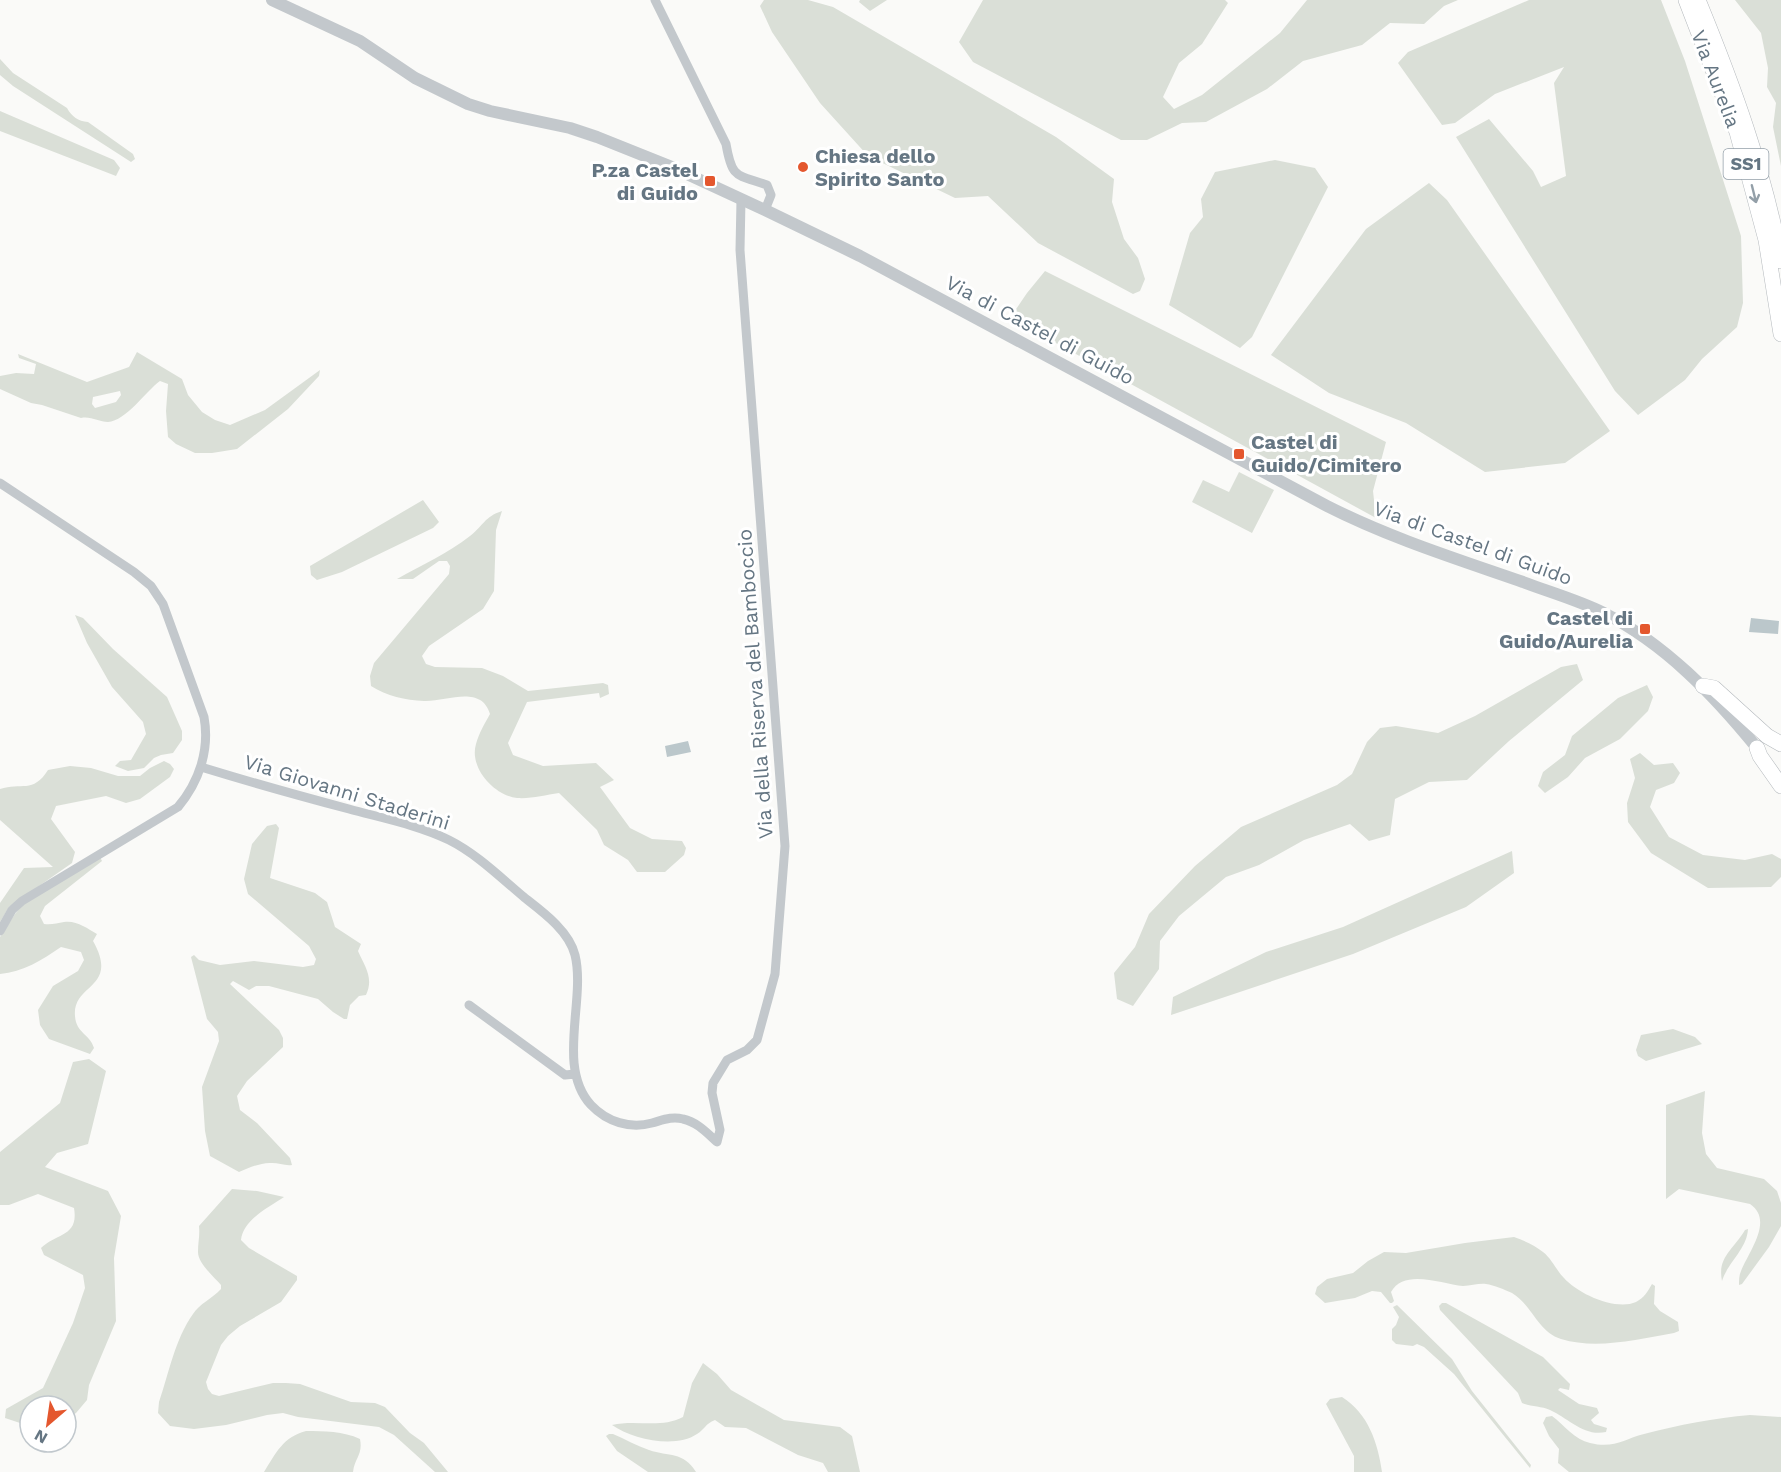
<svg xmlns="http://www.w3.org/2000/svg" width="1781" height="1472" viewBox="0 0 1781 1472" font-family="'Work Sans',sans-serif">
<rect width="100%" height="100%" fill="#fafaf8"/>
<path fill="#dadfd7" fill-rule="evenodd" d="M764,0H808L833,7L1056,137L1114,179L1112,202L1124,239L1138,258L1145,279L1140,291L1133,294L1038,243L988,196L955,198L868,156L820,103L772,32L760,6Z
M860,0H887L870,11L859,2Z
M983,0H1225L1228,3L1202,44L1179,63L1163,97L1174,109L1202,95L1280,33L1307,0H1458L1444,6L1424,24L1390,23L1362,45L1303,61L1267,89L1206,122L1182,123L1147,140H1121L973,62L959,42Z
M1529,0H1661L1685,61L1741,236L1743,303L1737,327L1702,359L1685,380L1638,415L1615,391L1456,137L1489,119L1533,171L1541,187L1566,176L1554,83L1564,67L1495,94L1455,123L1442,125L1398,63L1408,52Z
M1735,0H1781V166L1773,127L1776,103L1767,87L1768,68L1761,33Z
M0,59L13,73L67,108C72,117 78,121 88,122L133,154L135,159L131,162L13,86L0,75Z
M0,111L114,160L120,168L116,176L0,131Z
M1275,160L1315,168L1328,187L1252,337L1240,348L1169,305L1190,233L1203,217L1201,199L1215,172Z
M1429,183L1447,200L1610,431L1565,463L1485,472L1406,423L1329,393L1271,355L1366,229Z
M1045,271L1386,442L1373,491L1376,518L1010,318L1027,293Z
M137,352L182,379L188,395L202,412L215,420L230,425L265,410L320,370L319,376L288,409L237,449L212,453H195L176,444L168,437L166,411L168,384L160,381C146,391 126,421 108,422C99,422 91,416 81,418L42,405L31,403L0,389V376L16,373L34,374L36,364L19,358L18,354L87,382L129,367ZM120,391L121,395L116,402L95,408L92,404L93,397Z
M1239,472L1274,490L1252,533L1192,502L1203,480L1229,492Z
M423,500L439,522L433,528L342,572L317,580L311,575L310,566Z
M502,511L496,530L494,591L483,609L429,646L422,656L426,664L435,667L482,668L503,676L528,691L603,683L608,685L609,694L600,698L599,693L527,702L508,743L513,755L543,766L596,763L614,780L600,787L630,828L652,839L682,841L686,848L684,855L665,872H637L628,860L604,845L597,830L559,793C545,795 531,799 517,798C493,795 469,767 476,744C479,733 485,723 490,714C481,684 446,702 424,701C405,700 387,696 371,686L370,676L374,663L449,574L450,566L447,561H439L413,579H397C422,565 448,553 470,536C484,525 484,517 502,511Z
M75,615L83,618L113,649L167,697L182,731V740L173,753L161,755L154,758L144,768L128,771L115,766L120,761L131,760L146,734L143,722L112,687L87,643Z
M1577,664L1583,680L1509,741L1467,780L1429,782L1395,799L1390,835L1369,841L1350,824L1304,840L1259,865L1226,877L1179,916L1160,941L1159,969L1133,1006L1117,999L1114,973L1135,947L1149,914L1195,866L1241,827L1337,785L1352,774L1367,742L1380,728L1396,726L1438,733L1475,716L1561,667Z
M1647,685L1653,697L1648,711L1620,739L1585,758L1568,777L1545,793L1538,786L1543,772L1565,755L1572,736L1618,698Z
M1640,753L1654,765L1673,763L1680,773L1674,783L1656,790L1650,807L1669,837L1703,855L1745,860L1772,854L1781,859V877L1771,887L1708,888L1651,853L1628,822L1627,803L1635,778L1630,759Z
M164,761L170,764L174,769L170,777L140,799L126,803L106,796L56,806L51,819L75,852L72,863L9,907L0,922V903L24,868L53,867L0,820V789C21,782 33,794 48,770L70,766L91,768L118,776H140L150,768Z
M276,824L279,828L270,878L315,893L327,902L335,927L361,944L358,951C365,967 374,978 366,995L359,996L350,1005L347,1019H344L333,1012L318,999L269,986H256L249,990L233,981L230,984L279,1030L283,1038V1047L247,1081L237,1096L240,1110L257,1123L290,1158L292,1165C285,1166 279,1163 272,1163C261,1162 249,1168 239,1172L210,1156L205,1131L202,1087L219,1041L218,1032L207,1019L191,957L194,955L199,960L220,965L254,961L303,967L314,965L316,959L309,946L248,894L244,879L252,844L267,826Z
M1512,851L1514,873L1466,907L1353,954L1171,1015L1173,997L1266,952L1343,927Z
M100,857L102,861L45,906L40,916L44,924C52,925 57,923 64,922C76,920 87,928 97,934L93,941C120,989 72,983 75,1016C76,1033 90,1034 94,1048L90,1054L49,1039L40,1025L38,1010L53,986L78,971L84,960L81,952L61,947C42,960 23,972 0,974V937L15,914L24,903Z
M1673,1029L1695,1037L1702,1044L1646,1061L1638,1056L1636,1050L1641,1035Z
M89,1059L106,1071L88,1144L57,1153L45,1167L108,1191L121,1216L114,1258L116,1321L89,1385L87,1400L76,1413L66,1419V1406H30V1424H23L5,1418L6,1409L43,1388L73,1323L85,1288L83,1275L44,1255L41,1248C56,1233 79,1237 74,1208L38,1194L9,1205H0V1152L60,1103L73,1062Z
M1705,1091L1702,1133L1706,1154L1717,1168L1764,1179L1777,1191L1781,1203V1226L1769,1247L1742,1284L1739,1285C1739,1280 1739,1275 1741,1271C1749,1251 1774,1220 1750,1204L1679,1189L1666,1199V1105Z
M232,1189L257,1191L284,1197C269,1207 243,1220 241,1240L249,1248L297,1276V1280L281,1302L240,1326L228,1336L221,1345L206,1382L208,1389L212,1394L219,1396L273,1383H286L300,1384L351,1402L375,1403L385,1407L410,1433L424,1443L448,1472H435L394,1435L379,1427L298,1417L283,1413L267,1415L226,1425L194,1429L170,1426L158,1413L159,1402C169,1373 175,1339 193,1314C199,1304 213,1298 221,1289V1285C213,1276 198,1263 198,1252C198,1242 200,1236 199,1226Z
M1748,1229C1747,1249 1728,1262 1722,1281C1717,1257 1734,1249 1745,1230Z
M1514,1237C1525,1241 1534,1245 1543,1252C1552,1259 1556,1270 1564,1278C1578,1294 1616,1311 1636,1302C1644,1298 1648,1291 1652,1284L1655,1286L1654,1304L1660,1311L1678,1322L1679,1331L1674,1333C1638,1339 1597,1350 1561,1339C1538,1332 1532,1305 1512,1293C1505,1290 1494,1285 1486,1284C1479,1283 1471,1286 1463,1286C1442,1284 1404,1268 1391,1292L1394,1301L1392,1303H1390L1381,1292L1372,1291L1355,1298L1325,1303L1315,1294L1317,1287L1327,1279L1353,1273L1368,1261L1384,1252L1406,1253L1465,1243Z
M1442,1303H1446L1543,1357L1570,1384L1569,1390L1560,1388L1558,1390L1579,1404L1597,1408L1599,1413L1591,1420L1594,1424L1607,1428L1606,1432C1584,1437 1568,1418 1550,1410C1541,1406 1531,1407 1522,1403L1518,1393L1440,1310L1439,1306Z
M1397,1305L1452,1359L1472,1391L1531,1465L1530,1468L1454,1374L1424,1347L1417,1344L1413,1346L1396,1344L1392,1340V1329L1396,1325L1399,1317L1393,1307Z
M703,1363L717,1374L731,1390L784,1420L840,1427L852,1436L860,1472H828L823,1463L798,1455L746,1428L725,1427L715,1420C705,1424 705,1429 697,1434C675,1449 632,1439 612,1425C636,1419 660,1429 683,1417L692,1383Z
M1342,1397C1368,1413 1378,1443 1382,1472H1354V1456L1326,1404L1330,1399Z
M1750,1415L1781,1417V1472H1569L1558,1463L1559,1449L1549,1436L1543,1423L1546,1417L1552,1416C1564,1425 1575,1440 1590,1443C1614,1449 1624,1439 1644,1434C1678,1425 1715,1418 1750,1415Z
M306,1431C324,1431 343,1431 360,1439C363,1455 355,1457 353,1472H264C276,1453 283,1437 306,1431Z
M609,1434H613C625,1439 637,1446 649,1450C669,1457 683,1451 696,1472H648L617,1451L606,1436Z"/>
<path fill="#bbc7cb" d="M1751,618L1779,621L1778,634L1749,632Z
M688,741L691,752L667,757L665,746Z"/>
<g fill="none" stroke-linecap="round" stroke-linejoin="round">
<g stroke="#b4b9bd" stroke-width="16">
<path id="trunk" d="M1686,0L1737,132L1766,240L1781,334
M1698,0C1733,85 1764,170 1781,261
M1703,686L1714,688L1767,736L1781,744
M1757,748L1760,756L1781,786"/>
</g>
<path stroke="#c3c8cc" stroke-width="9" d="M655,0L726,144C732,179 736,174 767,185L771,195L765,210
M0,483L134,572L151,586L163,604L204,717C210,750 199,782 178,807L22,901L12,910L0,931
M201,767C250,782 300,796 349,809C382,818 418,825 449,840C477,854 501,878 525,898C543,912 569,931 575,955C586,1000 556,1067 591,1105C607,1122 630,1129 652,1123C663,1120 672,1116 683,1119C697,1122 707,1133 717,1142L720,1130L712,1093L713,1083L727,1060L747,1050L757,1040L775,974L785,846L740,250L741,200
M469,1005L565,1075L575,1074"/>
<path stroke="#c3c8cc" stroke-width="12" d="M272,0L360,41L415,78L468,104L490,111L570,128L597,137L672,167L765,210L860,256L1327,506C1390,538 1457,559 1523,582C1549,592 1578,600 1604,613C1665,644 1714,695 1757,748"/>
<use href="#trunk" stroke="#fff" stroke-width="15"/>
</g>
<defs><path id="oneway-shaft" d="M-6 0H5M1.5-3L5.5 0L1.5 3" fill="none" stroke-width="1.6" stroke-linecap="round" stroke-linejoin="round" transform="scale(1.5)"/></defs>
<use stroke="#939fa8" href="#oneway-shaft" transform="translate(1754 194) rotate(76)"/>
<g fill="#e4572e" stroke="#fff" stroke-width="2">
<circle cx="803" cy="167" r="6"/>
<rect x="704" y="175" width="12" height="12" rx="3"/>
<rect x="1233" y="448" width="12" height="12" rx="3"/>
<rect x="1639" y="623" width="12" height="12" rx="3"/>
</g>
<g text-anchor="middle" stroke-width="6" stroke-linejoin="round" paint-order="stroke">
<rect fill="#fff" stroke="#939fa8" stroke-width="1.5" x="1723.5" y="149" width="45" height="30" rx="4.5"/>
<g font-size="18" font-weight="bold" fill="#657683">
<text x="1746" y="170">SS1</text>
</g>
<g font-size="20" fill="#657683" stroke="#fff">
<text transform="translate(1716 79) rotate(69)" y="7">Via Aurelia</text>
<text transform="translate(1040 330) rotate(28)" y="7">Via di Castel di Guido</text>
<text transform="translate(1473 543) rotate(20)" y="7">Via di Castel di Guido</text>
<text transform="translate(755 684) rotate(-94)" y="7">Via della Riserva del Bamboccio</text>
<text transform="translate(347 792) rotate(17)" y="7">Via Giovanni Staderini</text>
</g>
<g font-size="20" font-weight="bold" fill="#657683" stroke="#fff" text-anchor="start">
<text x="815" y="163">Chiesa dello<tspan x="815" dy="23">Spirito Santo</tspan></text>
<text x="698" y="177" text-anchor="end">P.za Castel<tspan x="698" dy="23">di Guido</tspan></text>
<text x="1251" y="449">Castel di<tspan x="1251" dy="23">Guido/Cimitero</tspan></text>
<text x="1633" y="625" text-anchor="end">Castel di<tspan x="1633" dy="23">Guido/Aurelia</tspan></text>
</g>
</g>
<g transform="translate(48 1424) rotate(209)"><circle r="28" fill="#ffffff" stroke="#c1c8cd" stroke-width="1.5"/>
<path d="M0-4.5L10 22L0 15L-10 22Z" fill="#e4572e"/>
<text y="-9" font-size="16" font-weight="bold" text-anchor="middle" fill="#657683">N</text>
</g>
</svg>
